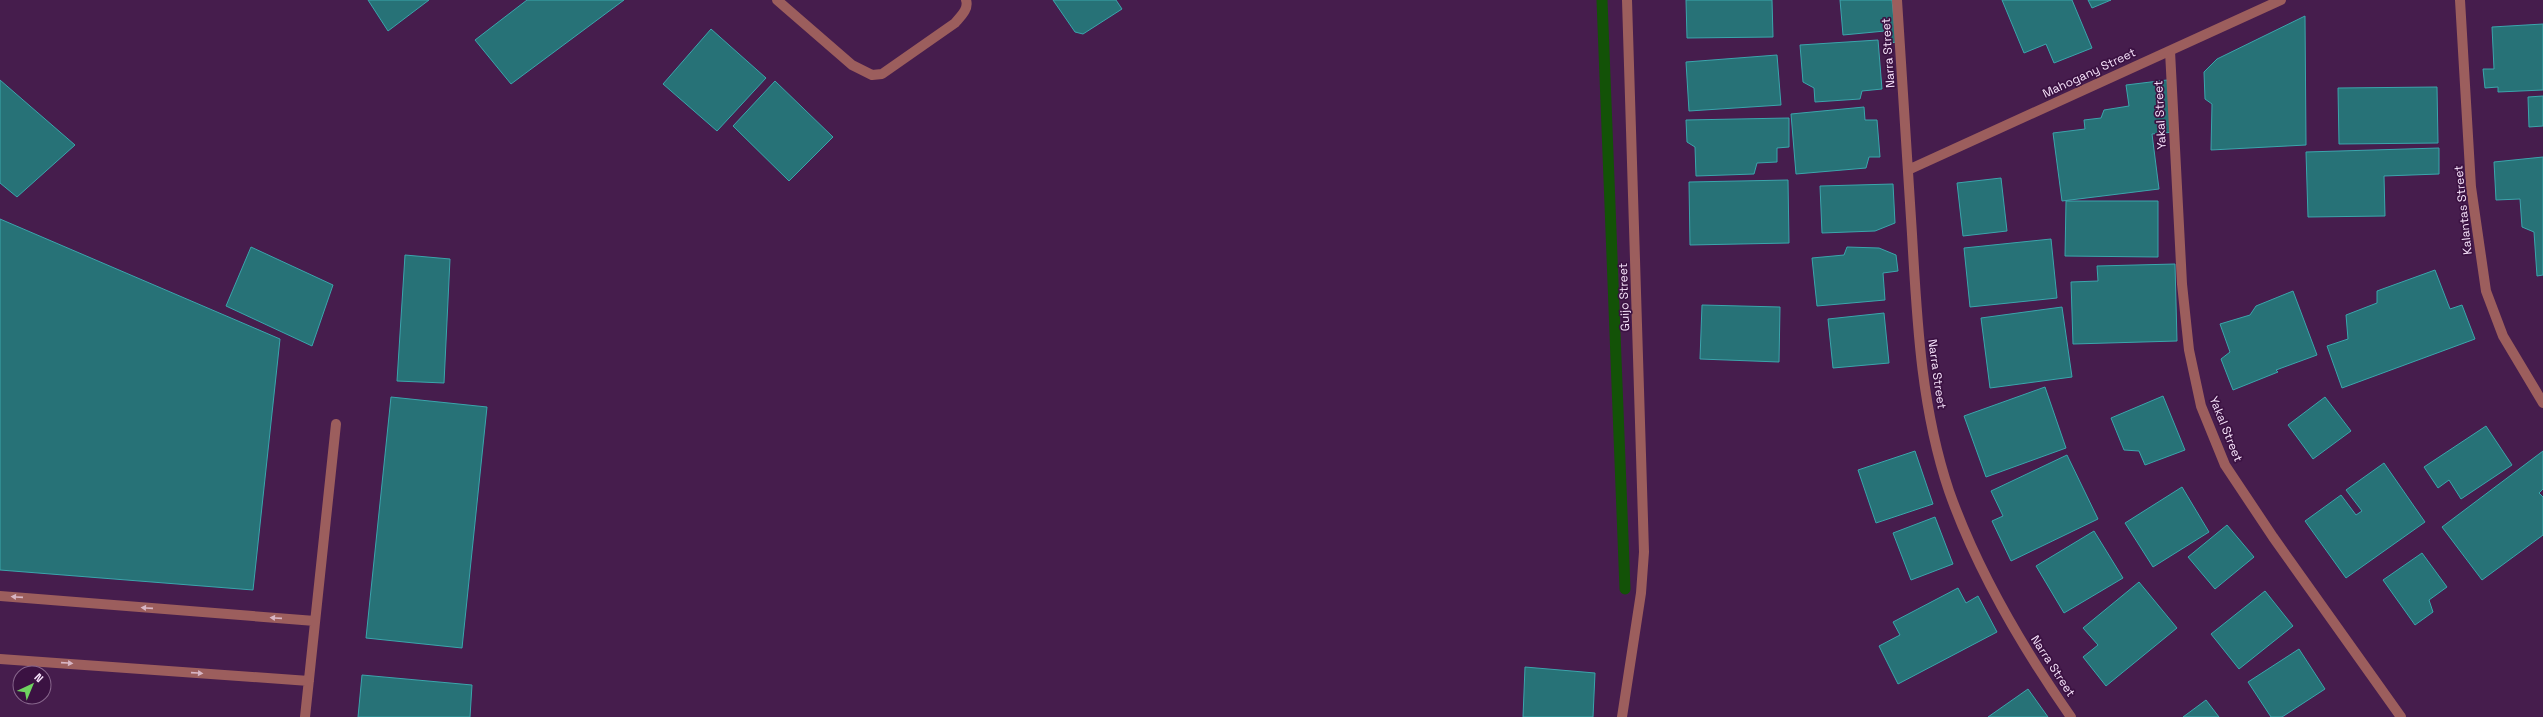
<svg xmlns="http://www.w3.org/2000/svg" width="2543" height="717" viewBox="0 0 2543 717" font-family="'Space Grotesk',sans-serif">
<rect width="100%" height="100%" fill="#461d4d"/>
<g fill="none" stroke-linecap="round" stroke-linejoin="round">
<path stroke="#135207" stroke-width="11" d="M1602,0L1625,589"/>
</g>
<path fill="#277277" stroke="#3ba5ac" d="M368,0H429L388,31Z
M527,0H624L511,84L475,40Z
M1053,0H1116L1122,9L1083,34L1075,32Z
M1686,0H1772L1773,37L1687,38Z
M1840,0H1892L1896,42L1886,44L1885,31L1843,35Z
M2002,0H2072L2092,48L2054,63L2046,44L2024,53Z
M2088,0H2111L2092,8Z
M2305,16L2306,145L2211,150L2212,104L2205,99L2204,72L2217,59Z
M2543,24V90L2498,92V87L2485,88L2483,69H2494L2492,27Z
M711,29L766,78L717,131L663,84Z
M1878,40L1882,89L1862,91L1860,99L1815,102L1814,88L1803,82L1800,45Z
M1777,55L1781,105L1689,111L1686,62Z
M0,80L75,145L17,197L0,183Z
M2167,80L2174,132L2152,134L2159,189L2062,201L2053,133L2085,129L2084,120L2101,118L2104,110L2129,106L2126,85Z
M775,81L833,137L789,181L733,126Z
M2437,87L2438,143L2339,144L2338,88Z
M2543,96V126L2529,127L2528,97Z
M1864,107L1865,120H1877L1880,157H1869L1866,168L1796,174L1791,114Z
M1789,118V147L1777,148V162L1757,163L1754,174L1696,176L1695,147L1687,142L1686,120Z
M2439,148V174L2384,176L2385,216L2308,217L2306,152Z
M2543,157V275L2537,276L2534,232L2522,227L2520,199L2496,200L2494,162Z
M2001,178L2007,231L1963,236L1957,183Z
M1788,180L1789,243L1690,245L1689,182Z
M1893,184L1895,223L1875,231L1822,233L1820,186Z
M2066,201H2158V257L2065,256Z
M0,219L280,339L253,590L0,570Z
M2051,239L2057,298L1970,307L1964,248Z
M251,247L333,285L312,346L226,306Z
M1847,247L1879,248L1896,255L1898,271L1883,273L1885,300L1817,306L1812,258L1844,255Z
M405,255L450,259L444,383L397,381Z
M2175,264L2177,341L2073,344L2071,282L2098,281L2097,266Z
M2435,270L2450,309L2462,305L2475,339L2342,388L2327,346L2348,339L2346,315L2377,303V291Z
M2293,291L2317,355L2276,370L2278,372L2233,390L2221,359L2230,352L2220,324L2250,315L2256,306Z
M1702,305L1780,307L1779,362L1700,359Z
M2062,307L2072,377L1990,388L1981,318Z
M1884,313L1889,363L1833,368L1828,319Z
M2045,387L2066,448L1986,477L1964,416Z
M2163,396L2185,450L2145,465L2139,451L2124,450L2111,418Z
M391,397L487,407L462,648L366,638Z
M2325,397L2351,431L2313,459L2288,425Z
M2486,426L2512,465L2461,499L2449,480L2438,488L2424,467Z
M1915,451L1933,504L1876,523L1858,470Z
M2543,451V489L2539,493L2543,497V535L2482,580L2442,527Z
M2067,455L2098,519L2011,561L1992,521L2003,516L1991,491Z
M2384,463L2425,522L2346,578L2305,521L2341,495L2356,515L2362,511L2346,490Z
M2182,487L2209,532L2153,567L2125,523Z
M1935,517L1953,564L1911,580L1893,533Z
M2227,525L2254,557L2215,589L2188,557Z
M2094,531L2123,578L2064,613L2036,566Z
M2422,553L2447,587L2429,600L2433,612L2415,625L2383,580Z
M2139,582L2177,628L2106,686L2083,657L2098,645L2083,628Z
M1958,588L1966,603L1978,596L1997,632L1898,684L1879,646L1900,635L1893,622Z
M2265,591L2293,626L2239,669L2211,634Z
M2299,649L2325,689L2282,717H2271L2248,682Z
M1525,667L1595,673L1593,717H1523Z
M362,675L472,685L470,717H358Z
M2028,689L2048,717H1988Z
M2206,700L2219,717H2183Z"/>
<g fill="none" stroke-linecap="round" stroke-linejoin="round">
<path stroke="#9c5e5d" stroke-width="10" d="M777,0L852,65L872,75L882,74L955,23C961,16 969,9 966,0
M1897,0C1902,78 1907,156 1912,234C1917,321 1921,408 1949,491C1978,573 2022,647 2071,717
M2460,0L2471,187L2486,291L2503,336L2543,403
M2170,51L2182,284L2189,350L2201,406L2225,465L2273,537L2401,717
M1908,170L2281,0
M0,596L315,621
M0,659L309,681
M305,717L336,424
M1622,717L1641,593L1644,552L1627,0"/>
</g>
<defs><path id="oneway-solid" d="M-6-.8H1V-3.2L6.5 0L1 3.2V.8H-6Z"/></defs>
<g fill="#d8b5c4">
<use href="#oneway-solid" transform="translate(17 597) rotate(-176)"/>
<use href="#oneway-solid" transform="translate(147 608) rotate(-176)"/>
<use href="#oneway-solid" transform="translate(276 618) rotate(-176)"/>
<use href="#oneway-solid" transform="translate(67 663) rotate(4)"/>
<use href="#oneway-solid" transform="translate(197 673) rotate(4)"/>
</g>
<g text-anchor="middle" stroke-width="3.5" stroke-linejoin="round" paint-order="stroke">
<g font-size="12" fill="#f8e4fc" stroke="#3b1242">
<text transform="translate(1888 53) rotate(-94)" y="4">Narra Street</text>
<text transform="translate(2089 73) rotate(-25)" y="4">Mahogany Street</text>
<text transform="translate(2160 115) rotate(-93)" y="4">Yakal Street</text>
<text transform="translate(2463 210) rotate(-96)" y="4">Kalantas Street</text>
<text transform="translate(1624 297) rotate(-92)" y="4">Guijo Street</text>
<text transform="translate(1937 374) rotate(82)" y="4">Narra Street</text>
<text transform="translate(2226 429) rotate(68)" y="4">Yakal Street</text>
<text transform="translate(2053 666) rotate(57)" y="4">Narra Street</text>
</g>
</g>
<g transform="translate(32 685) rotate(44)"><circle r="19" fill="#3b1242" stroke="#87668c"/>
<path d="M0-3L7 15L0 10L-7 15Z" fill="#6fd360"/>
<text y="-6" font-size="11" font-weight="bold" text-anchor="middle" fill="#f8e4fc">N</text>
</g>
</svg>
